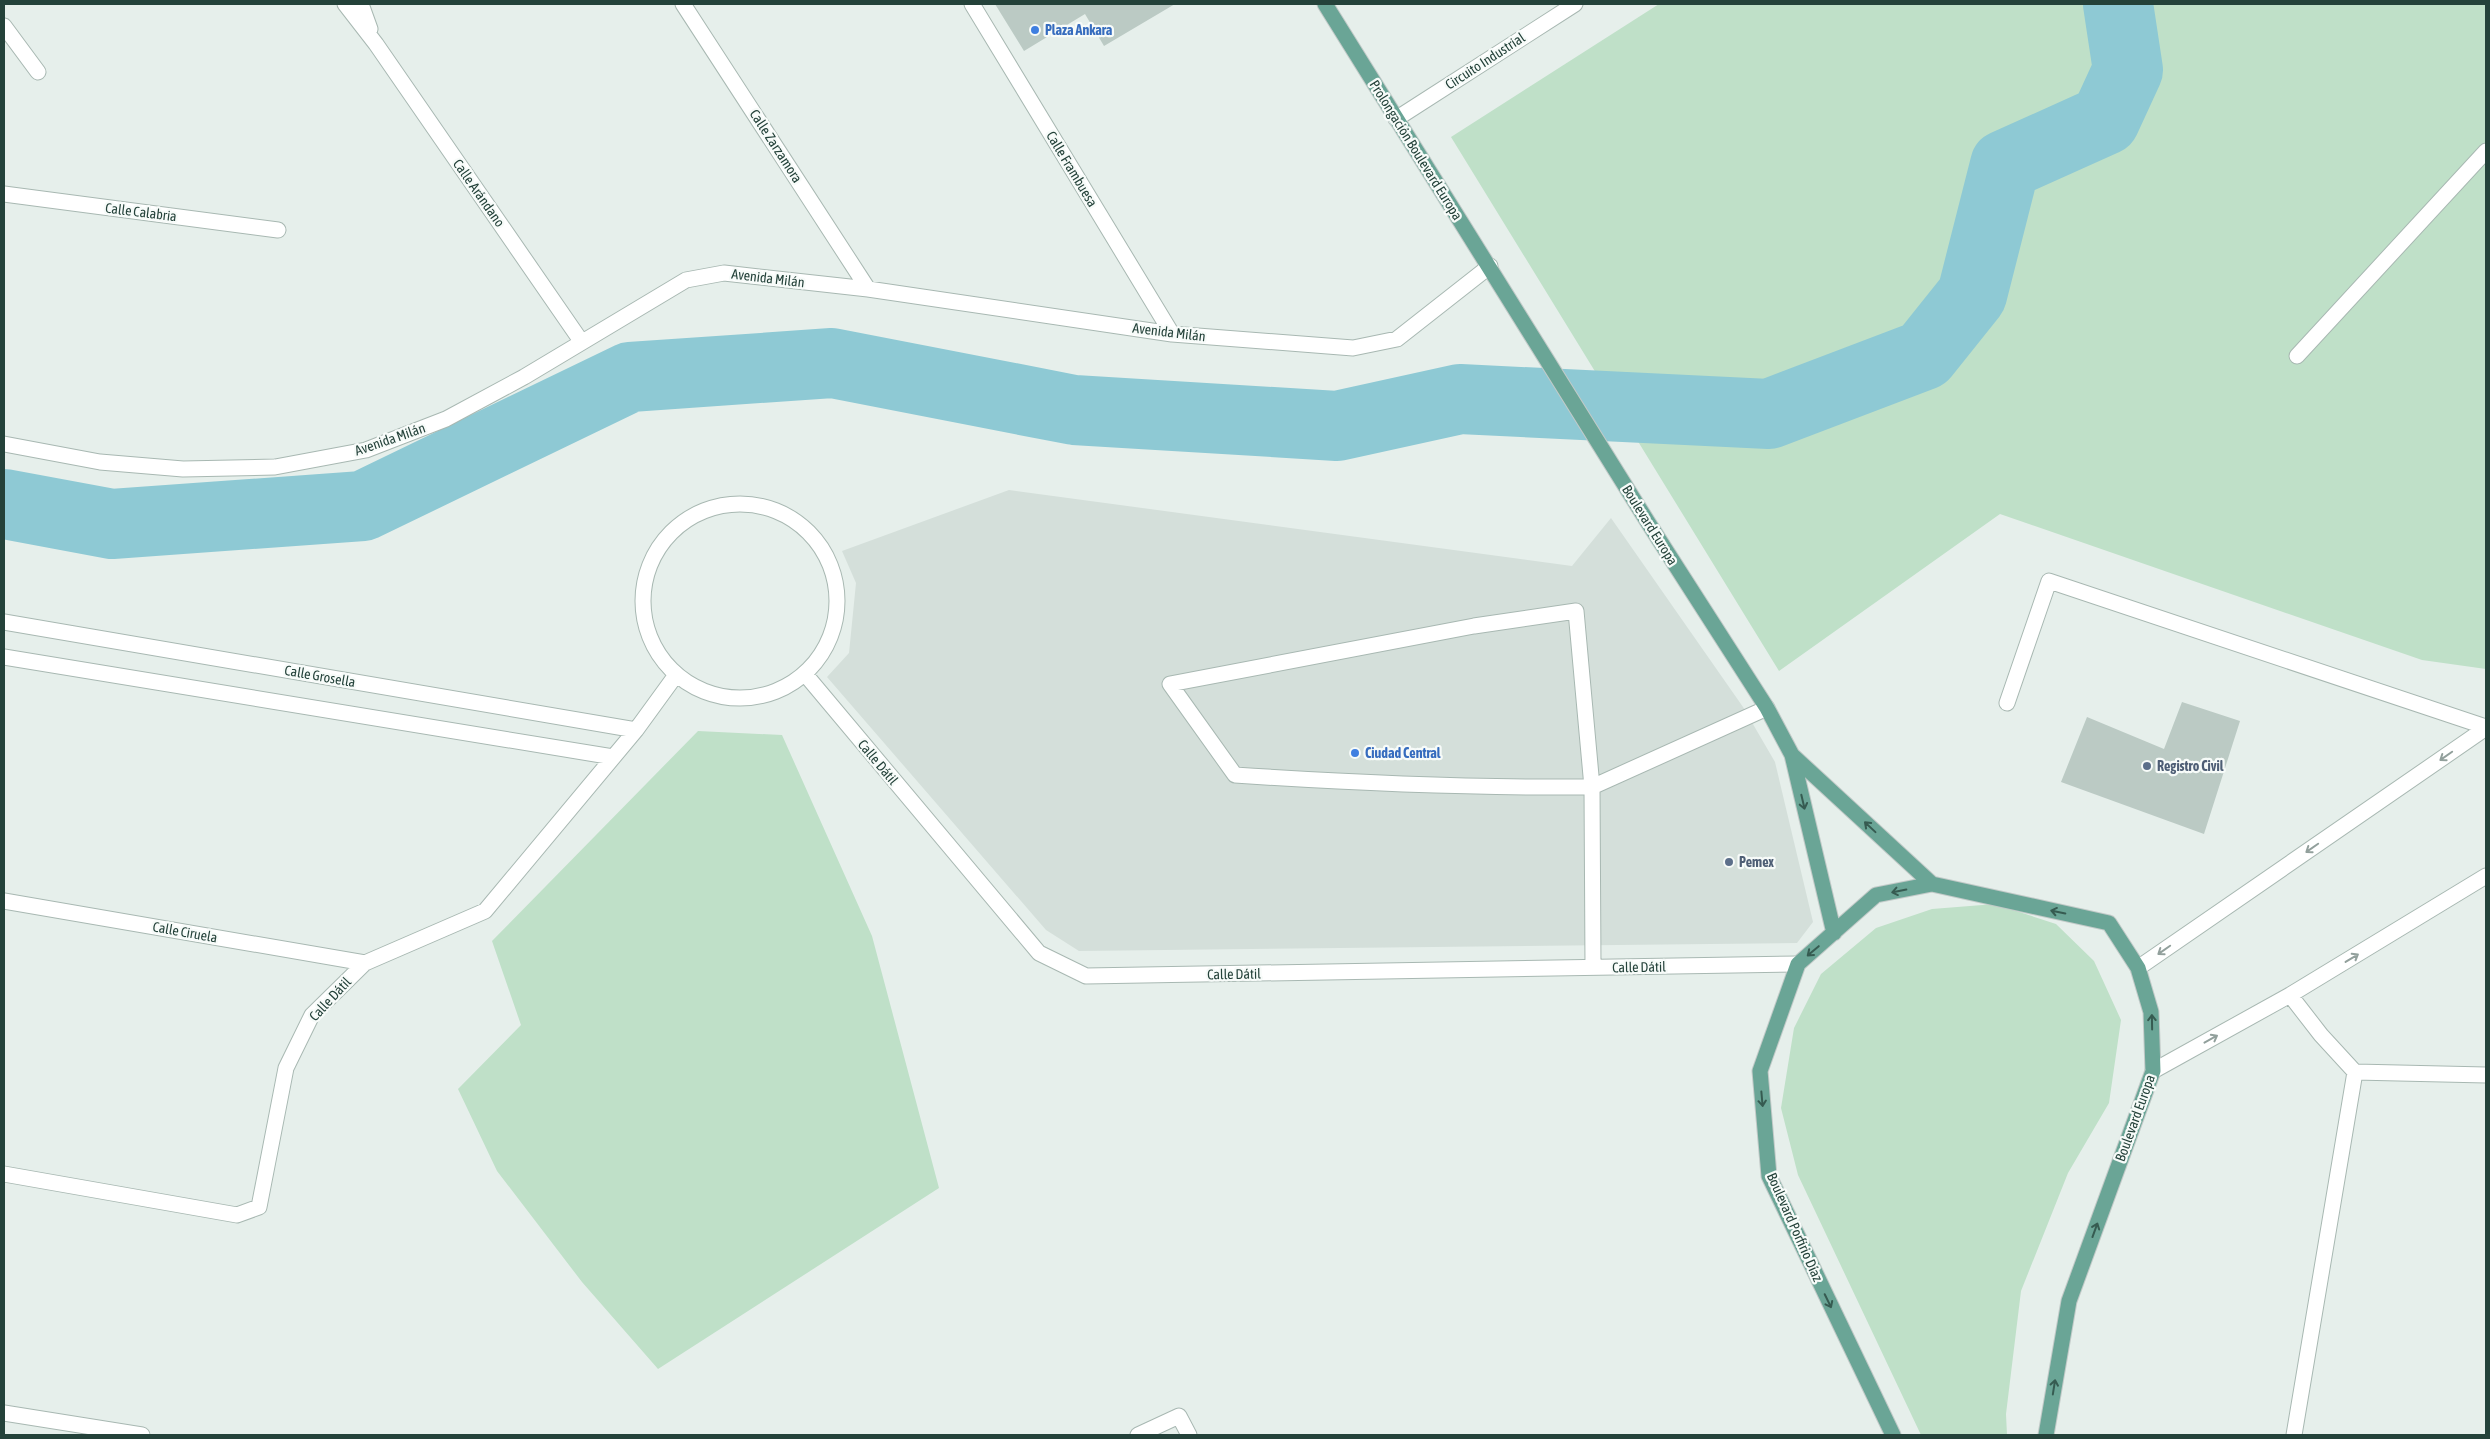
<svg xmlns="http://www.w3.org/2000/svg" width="2490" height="1439" viewBox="0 0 2490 1439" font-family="'Asap Condensed',sans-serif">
<rect width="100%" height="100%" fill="#e6efeb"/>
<path fill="#d4dfda" d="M1009,490L1572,566L1611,518L1743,707L1775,762L1813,922L1797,943L1079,951L1046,930L827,677L849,653L856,583L842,551Z"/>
<path fill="#bfe0c8" d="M1659,4H2486V669L2422,660L2000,514L1779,671L1451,137Z
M698,731L782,735L872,936L939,1188L658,1369L582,1282L497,1171L458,1089L521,1025L492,941Z
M1995,904L2056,924L2094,961L2121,1020L2109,1103L2068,1173L2021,1291L2006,1414L2007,1435H1921L1798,1175L1781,1108L1794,1028L1821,974L1876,928L1932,909Z"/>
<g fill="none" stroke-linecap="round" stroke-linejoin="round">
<path stroke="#8ec9d4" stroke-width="70" d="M4,504L112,524L363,506L630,377L832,363L1074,410L1337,426L1460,399L1769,414L1924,355L1972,295L2005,165L2105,120L2128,70L2118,4"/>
</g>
<path fill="#bbcac4" d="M995,4H1175L1104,46L1085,14L1024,51Z
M2182,702L2240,721L2204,834L2061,782L2087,717L2164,749Z"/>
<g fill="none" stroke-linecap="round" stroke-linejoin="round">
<g stroke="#a8b8b2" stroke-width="17">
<path id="minor" d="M345,4L376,44L581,341
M361,4L370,29
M683,4L868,289
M972,4L1172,334
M4,26L38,72
M1396,119L1575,4
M4,194L278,230
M2297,356L2486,151
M4,444L100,462L183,469L275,467L366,450L446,419L524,377L686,280L724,273L868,289L1172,334L1353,348L1397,339L1490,266
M643 601a97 97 0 1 1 194 0a97 97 0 1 1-194 0Z
M1576,611L1592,787C1472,788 1354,783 1235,775L1170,684L1474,626Z
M4,622L636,730
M4,657L613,757
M805,674L1039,953L1086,976L1798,964
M2007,703L2049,581L2486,727
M4,901L365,963
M1593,967L1592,787L1767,708
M2138,968L2486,728
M2290,995L2321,1035L2355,1072L2486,1075
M2153,1071L2290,995L2486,876
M4,1174L237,1215L259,1207L286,1068L312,1015L365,963L485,911L636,730L676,675
M4,1413L142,1435
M1138,1435L1179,1416L1189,1435
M2294,1435L2355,1072"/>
</g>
<g stroke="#c2cac8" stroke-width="17">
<path id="major" d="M1325,4L1649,524L1767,708L1792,755L1834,933
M1792,755L1932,884
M1893,1435L1769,1176L1760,1071L1798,964L1876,895L1932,884L2109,923L2138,968L2151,1012L2153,1071L2069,1301L2046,1435"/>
</g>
<use href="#minor" stroke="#fff" stroke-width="15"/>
<use href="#major" stroke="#6aa596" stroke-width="15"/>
</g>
<defs><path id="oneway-shaft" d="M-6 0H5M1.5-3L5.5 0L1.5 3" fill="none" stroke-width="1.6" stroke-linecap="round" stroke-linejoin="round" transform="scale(1.25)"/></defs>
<g stroke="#92a09c">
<use href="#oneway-shaft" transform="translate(2446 756) rotate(145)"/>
<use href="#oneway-shaft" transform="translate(2312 848) rotate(145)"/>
<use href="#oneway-shaft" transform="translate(2164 950) rotate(145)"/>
<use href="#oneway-shaft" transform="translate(2352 958) rotate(-31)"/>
<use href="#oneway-shaft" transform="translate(2211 1039) rotate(-29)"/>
</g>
<g stroke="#365b51">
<use href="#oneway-shaft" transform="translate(1803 802) rotate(77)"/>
<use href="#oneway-shaft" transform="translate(1870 827) rotate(-137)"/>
<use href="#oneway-shaft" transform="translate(1899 891) rotate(169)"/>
<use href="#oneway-shaft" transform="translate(2058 912) rotate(-168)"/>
<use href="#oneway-shaft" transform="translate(1813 951) rotate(140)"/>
<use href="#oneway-shaft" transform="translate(2152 1022) rotate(-91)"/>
<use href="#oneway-shaft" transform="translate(1762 1099) rotate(85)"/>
<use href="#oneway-shaft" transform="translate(2095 1230) rotate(-70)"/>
<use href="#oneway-shaft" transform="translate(1828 1301) rotate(64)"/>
<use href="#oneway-shaft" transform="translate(2054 1387) rotate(-81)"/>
</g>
<g fill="#3f7fe0" stroke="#f7fbf9" stroke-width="2">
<circle cx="1035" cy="30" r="5"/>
<circle cx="1355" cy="753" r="5"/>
</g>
<g fill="#5c6f8a" stroke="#f7fbf9" stroke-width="2">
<circle cx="2147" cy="766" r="5"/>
<circle cx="1729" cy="862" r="5"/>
</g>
<g text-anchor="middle" stroke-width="4.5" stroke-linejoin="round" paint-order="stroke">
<g font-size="14" font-weight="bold" fill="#366cbe" stroke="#f7fbf9" text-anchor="start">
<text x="1045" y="35">Plaza Ankara</text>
<text x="1365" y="758">Ciudad Central</text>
</g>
<g font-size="14" fill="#24423a" stroke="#f7fbf9">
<text transform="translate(1485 61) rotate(-33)" y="5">Circuito Industrial</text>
<text transform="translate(776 146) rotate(57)" y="5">Calle Zarzamora</text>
<text transform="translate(1416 150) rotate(58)" y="5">Prolongación Boulevard Europa</text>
<text transform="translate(1072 169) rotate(59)" y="5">Calle Frambuesa</text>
<text transform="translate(479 193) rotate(55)" y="5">Calle Arándano</text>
<text transform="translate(141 212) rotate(7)" y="5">Calle Calabria</text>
<text transform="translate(768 278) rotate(7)" y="5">Avenida Milán</text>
<text transform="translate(1169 332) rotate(7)" y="5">Avenida Milán</text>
<text transform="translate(390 439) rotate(-19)" y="5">Avenida Milán</text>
<text transform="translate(1650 525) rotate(58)" y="5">Boulevard Europa</text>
<text transform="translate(320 676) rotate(10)" y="5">Calle Grosella</text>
<text transform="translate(878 762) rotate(50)" y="5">Calle Dátil</text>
<text transform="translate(185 932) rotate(10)" y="5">Calle Ciruela</text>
<text transform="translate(1639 967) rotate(-1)" y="5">Calle Dátil</text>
<text transform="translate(1234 974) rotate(-1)" y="5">Calle Dátil</text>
<text transform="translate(330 999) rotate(-47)" y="5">Calle Dátil</text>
<text transform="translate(2135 1118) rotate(-70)" y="5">Boulevard Europa</text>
<text transform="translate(1795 1227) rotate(66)" y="5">Boulevard Porfirio Díaz</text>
</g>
<g font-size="14" font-weight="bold" fill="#4e5e75" stroke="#f7fbf9" text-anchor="start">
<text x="2157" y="771">Registro Civil</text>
<text x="1739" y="867">Pemex</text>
</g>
</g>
<rect width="2490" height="1439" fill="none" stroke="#24423a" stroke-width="10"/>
</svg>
